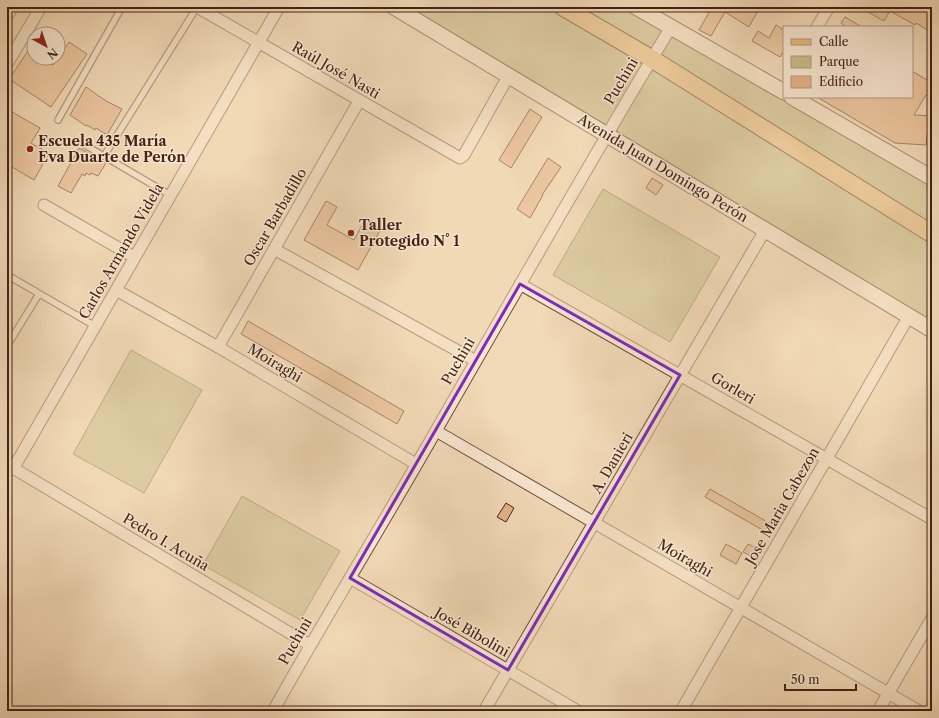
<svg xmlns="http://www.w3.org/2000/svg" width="939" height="718" viewBox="0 0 939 718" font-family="'Libre Caslon Text',serif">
<rect width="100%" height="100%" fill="#f2d9b7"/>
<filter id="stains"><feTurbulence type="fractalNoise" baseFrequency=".005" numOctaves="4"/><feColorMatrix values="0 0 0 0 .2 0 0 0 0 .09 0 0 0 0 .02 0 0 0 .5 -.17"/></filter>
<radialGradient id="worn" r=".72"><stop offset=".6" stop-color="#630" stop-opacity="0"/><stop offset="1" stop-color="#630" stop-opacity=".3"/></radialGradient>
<path fill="#c3bd89" stroke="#82704f" d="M409,7H621L932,186V321Z
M603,189L720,257L670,342L553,275Z
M131,350L202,390L144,493L73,454Z
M242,496L340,551L300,620L203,565Z"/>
<path fill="#e6b188" stroke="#422215" d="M712,7H760L749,27L725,12L711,36L699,30Z
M859,7H932V26L929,31L916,23L915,25L890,11L884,21Z
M845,17L862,27H846L841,23Z
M776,25L784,30V50L780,57L752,41L758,31L769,38Z
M34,42V58H43L53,65L69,42L87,54L51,107L9,79Z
M912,71L932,83V99L926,95L914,115L932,116V129L928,128L926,145L895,143L817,97H912Z
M86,87L106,101L122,109L107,135L96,128L95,130L87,125L86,126L70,115Z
M7,109L40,128L31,143L49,153L34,180L7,164Z
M530,109L542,117L511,168L499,160Z
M79,148L106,163L98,176L91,173L90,175L86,173L85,176L82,174L71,193L58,186Z
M548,158L561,167L542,195H543L530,218L517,209Z
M652,178L663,185L656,195L646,188Z
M326,201L337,207L327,225L354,240L366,218L382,227L358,270L304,240Z
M248,321L404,411L397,424L241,334Z
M710,489L771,524L766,532L705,497Z
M506,503L514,508L506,522L497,517Z
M726,544L742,553L736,564L720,555Z
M748,544L756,548L751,556L743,552Z"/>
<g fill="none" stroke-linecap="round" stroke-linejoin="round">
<g stroke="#6e503e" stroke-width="8">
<path id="lane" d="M58,120L122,7
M85,145L170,195
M104,156L197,7
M7,275L95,326
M7,346L39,294"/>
</g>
<g stroke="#6e503e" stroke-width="13">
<path id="street" d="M197,7L460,158L464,155L509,75
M7,16L13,7
M817,27L829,7
M7,64L41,7
M44,205L134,257
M274,249L476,361
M520,284L932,519
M116,290L218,347L416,464
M218,347L359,101
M436,431L919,711
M8,465L310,645
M13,469L279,7
M350,578L578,711
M273,711C326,616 383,524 437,429C514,295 591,160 671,27
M484,711L765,230
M681,711L909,316
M878,711L932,618"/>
</g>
<g stroke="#422215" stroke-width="17">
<path id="secondary" d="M394,7L932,330
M636,7L784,92
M792,97L932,178"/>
</g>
<g stroke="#422215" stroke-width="19">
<path id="primary" d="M563,7L652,59L932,234"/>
</g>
<use href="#lane" stroke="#f7e6d0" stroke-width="5.5"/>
<use href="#street" stroke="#f7e6d0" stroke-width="11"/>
<use href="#secondary" stroke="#f7e6d0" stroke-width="15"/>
<use href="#primary" stroke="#e9bc7c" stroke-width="17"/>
</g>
<path d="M0 0H939V718H0ZM520,284L680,375L508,670L350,578Z" fill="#f2d9b7" fill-opacity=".55" fill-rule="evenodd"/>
<path fill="none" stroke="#7b2cbf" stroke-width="3" stroke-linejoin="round" d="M520,284L680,375L508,670L350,578Z"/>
<g fill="#8f2418" stroke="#f7e6d0" stroke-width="1.5">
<circle cx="30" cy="149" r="4"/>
<circle cx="351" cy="233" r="4"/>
</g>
<g text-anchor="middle" stroke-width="3" stroke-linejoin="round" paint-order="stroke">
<g font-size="14" fill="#422215" stroke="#f7e6d0">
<text transform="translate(336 70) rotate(30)" y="5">Raúl José Nasti</text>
<text transform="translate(621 81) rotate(-59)" y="5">Puchini</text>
<text transform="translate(663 168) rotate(31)" y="5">Avenida Juan Domingo Perón</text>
<text transform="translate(275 217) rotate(-60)" y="5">Oscar Barbadillo</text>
<text transform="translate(121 251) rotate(-60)" y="5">Carlos Armando Videla</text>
<text transform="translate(458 361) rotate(-60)" y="5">Puchini</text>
<text transform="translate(275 363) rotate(31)" y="5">Moiraghi</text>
<text transform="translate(733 388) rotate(30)" y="5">Gorleri</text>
<text transform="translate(612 463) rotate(-60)" y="5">A. Danieri</text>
<text transform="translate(782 506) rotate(-60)" y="5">Jose Maria Cabezon</text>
<text transform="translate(166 542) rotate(31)" y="5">Pedro I. Acuña</text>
<text transform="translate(685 558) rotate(30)" y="5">Moiraghi</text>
<text transform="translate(472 632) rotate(30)" y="5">José Bibolini</text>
<text transform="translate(295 641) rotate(-60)" y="5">Puchini</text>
</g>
<g font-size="14" font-weight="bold" fill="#422215" stroke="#f7e6d0" text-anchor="start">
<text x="38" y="146">Escuela 435 María<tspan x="38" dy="16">Eva Duarte de Perón</tspan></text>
<text x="359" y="230">Taller<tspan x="359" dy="16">Protegido N° 1</tspan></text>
</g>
</g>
<rect width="939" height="718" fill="none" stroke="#f2d9b7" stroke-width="24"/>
<rect x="8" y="8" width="923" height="702" fill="none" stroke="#422215" stroke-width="2"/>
<rect x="12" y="12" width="915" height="694" fill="none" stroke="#422215"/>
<rect x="783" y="26" width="130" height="72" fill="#f7e6d0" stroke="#af9885"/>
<rect x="791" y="39" width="20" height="6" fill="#e9bc7c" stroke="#af9885"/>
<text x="819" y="46" font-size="12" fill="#422215">Calle</text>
<rect x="791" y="56" width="20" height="12" fill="#c3bd89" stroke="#af9885"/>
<text x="819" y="66" font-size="12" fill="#422215">Parque</text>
<rect x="791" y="76" width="20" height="12" fill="#e6b188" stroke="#af9885"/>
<text x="819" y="86" font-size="12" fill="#422215">Edificio</text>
<g transform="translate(46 46) rotate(140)"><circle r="19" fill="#f7e6d0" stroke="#af9885"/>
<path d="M0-3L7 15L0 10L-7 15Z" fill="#8f2418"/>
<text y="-6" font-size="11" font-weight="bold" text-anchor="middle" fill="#422215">N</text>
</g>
<path d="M785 684v6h71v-6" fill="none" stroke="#422215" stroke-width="2"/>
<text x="791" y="684" font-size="12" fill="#422215" stroke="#f7e6d0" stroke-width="3" paint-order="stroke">50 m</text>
<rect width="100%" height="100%" filter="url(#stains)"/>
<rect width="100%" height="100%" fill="url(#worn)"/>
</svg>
